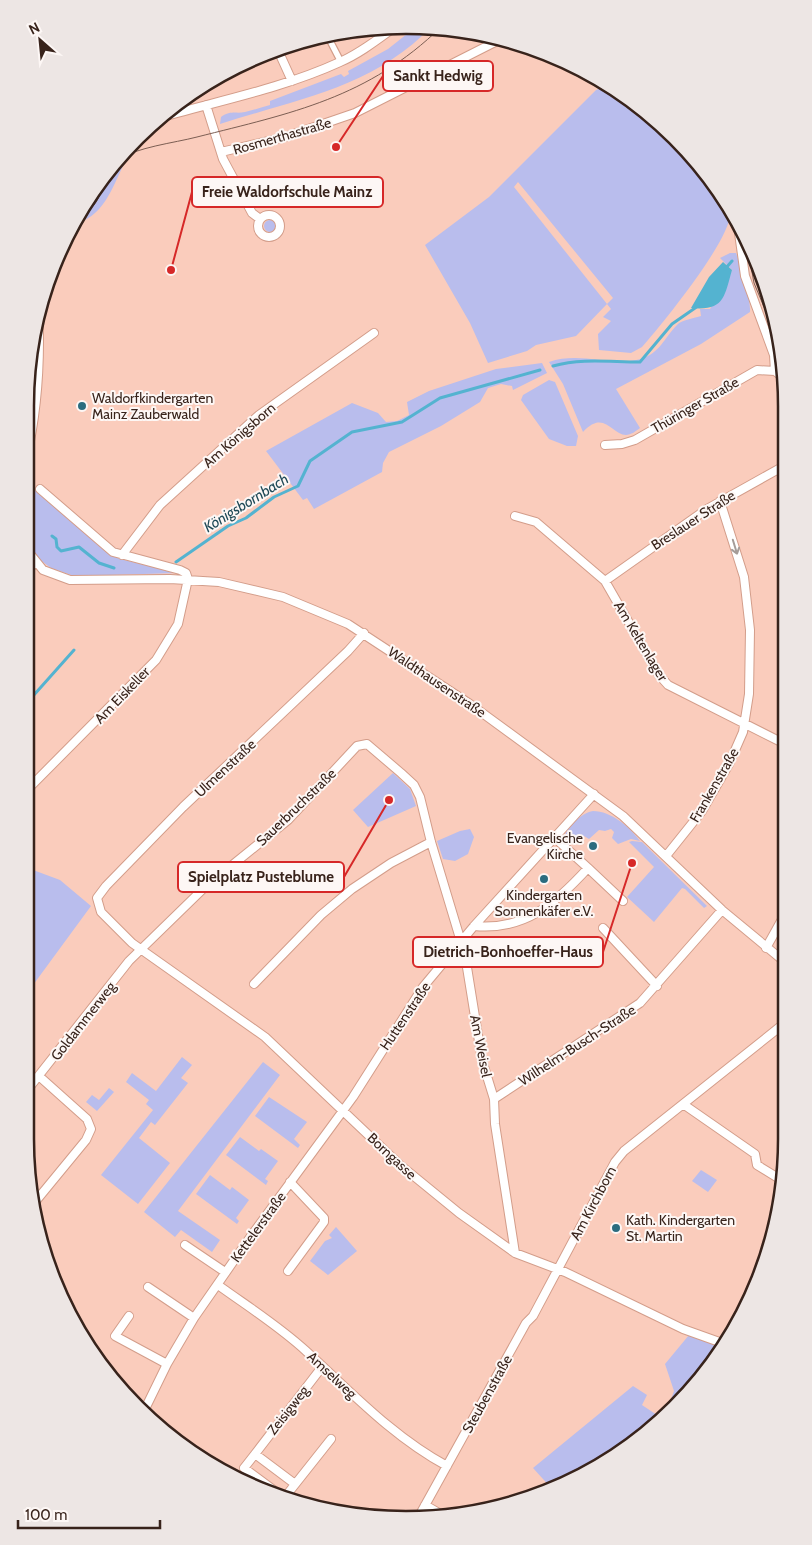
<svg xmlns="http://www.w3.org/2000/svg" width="812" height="1545" viewBox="0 0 812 1545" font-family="Cabin,sans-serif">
<rect width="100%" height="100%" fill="#faccbc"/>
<path fill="#b9bded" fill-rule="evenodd" d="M417,26H432C373,88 297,99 220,124L221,117C231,110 236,114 245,112C254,110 262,107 270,105V101L341,74L344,77L349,74L348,71L388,49Z
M607,86C623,97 642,107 657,120C675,135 725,190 730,211C735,235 660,327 642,347L631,353L599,350L598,334L611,321L603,317L611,309L607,304L576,336L536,345L527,351L488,363L470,323L425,245L489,197L596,90ZM518,182L613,298L607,304L514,187Z
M119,158L124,164C112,188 103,219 72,224L104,174Z
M264 226a6 6 0 1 1 12 0a6 6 0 1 1-12 0Z
M730,253H736C741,268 751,297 750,312L701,344L616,389L640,428C636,431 631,435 626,435C612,435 604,409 583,432L563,384L549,362C580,351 611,367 641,359C660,353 664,338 677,325C681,320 695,318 701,316L700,309H710L732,270L720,258Z
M33,339L31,404L26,433V381Z
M542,363L547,373L513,390L512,386L501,384L488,388L480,402L441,426L389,452L383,463L382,472L314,509L307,498L303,500L266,451L352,403L378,413L386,422L397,421L409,415L407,402L429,391L496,369Z
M549,380L555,382L578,436L576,446H567L549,439L521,400L523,395Z
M27,483L111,555L120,559L178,573L74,576L51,568L36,557L26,539Z
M393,773L410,789L416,806L368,827L353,810Z
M593,811C611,811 630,827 640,841L631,839L618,844L612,838L614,832L611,829L605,831L599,830L589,839L584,836L564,838C567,827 581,813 593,811Z
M470,829L474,837L468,854L455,861L443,859L437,841L460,831Z
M632,841L642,842L707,906L704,908L685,889L682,888L654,922L627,897L654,867L629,842Z
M25,867L60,880L91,906L25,996Z
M182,1057L192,1065L181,1078L188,1083L155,1125L151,1122L139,1138L170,1163L138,1204L101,1175L153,1110L146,1104L149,1100L126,1082L132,1073L156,1091Z
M263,1062L280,1075L178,1211L220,1240L212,1252L181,1230L175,1237L144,1212Z
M109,1088L114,1092L97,1111L86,1102L92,1095L99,1100Z
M269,1097L307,1122L294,1139L300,1145L298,1148L255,1116Z
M240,1137L259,1151L261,1149L278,1161L265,1179L268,1181L266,1185L226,1155Z
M701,1170L717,1180L708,1192L692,1181Z
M210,1175L230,1190L232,1187L249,1200L236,1218L239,1221L237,1224L196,1194Z
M336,1227L357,1251L328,1275L310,1261L325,1241L332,1238L329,1235Z
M689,1335L715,1343L717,1350L721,1351L708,1371L669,1412V1405L674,1391L665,1364Z
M633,1386L647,1395L642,1405L663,1419L657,1425L553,1490L533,1468Z"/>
<path fill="#54b3d0" d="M723,262L732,270C724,298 724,311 691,308L709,277Z"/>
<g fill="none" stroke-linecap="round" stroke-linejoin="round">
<path stroke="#54b3d0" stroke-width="3" d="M725,269L732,261
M553,366C582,358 609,362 640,362L672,324L698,306
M52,536L56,539L57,547L61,551L79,547L99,563L114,568
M176,562L228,526L246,518L274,497L298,486L310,461L352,432L402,422L440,398L540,370
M25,705L74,650"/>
<g stroke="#d39d8a" stroke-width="8">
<path id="pedestrian" d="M327,35L341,62"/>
</g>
<g stroke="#d39d8a" stroke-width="10">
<path id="minor" d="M277,48L292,81
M206,105L223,159L252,213L260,219
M155,119C217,101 281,89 340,62C359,54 377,40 395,27
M221,152L285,137L355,113L503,38
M258 226a11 11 0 1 1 22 0a11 11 0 1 1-22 0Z
M738,226L745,276L774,355L775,371
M605,445L622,444L635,440L757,370L775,371L784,378
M26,460C38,408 41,360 38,307
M40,489L113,552L180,570L186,573L188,579
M515,516L536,522L605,581L659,675L668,685L785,744
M26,549L43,570L70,580L170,579L219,582L283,597L348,624L470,704L623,816L722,910L786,963
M122,555L160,505L259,415L374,333
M26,572L35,563
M605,581L707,509L784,466
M364,633L348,651L183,807L106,886L97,898L101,912L132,943L265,1037L399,1164L459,1213L515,1253L565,1272L683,1329L725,1344
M25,792L156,660L178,624L188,579
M666,856L702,811L729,764L743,732L749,694L750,630L744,577L720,501
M588,868L623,901
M474,926C525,931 556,903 588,868L555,838
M603,928L657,986
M766,948L785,914
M254,984L321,915L352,889L391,863L431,842
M25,1093L129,961L204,888L288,820L357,746L367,744L401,773L414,785L420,797L431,842L465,955L482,1060L494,1099L495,1124L515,1253
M494,1099L640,1003L722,910
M683,1104L755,1154L757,1165L783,1181
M35,1202L86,1140L91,1129L87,1119L40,1077
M185,1245L225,1272
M288,1271L324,1222V1218L290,1182
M218,1285C247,1306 279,1326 306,1351C350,1391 393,1437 447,1466
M148,1287L194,1318
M129,1316L115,1336L167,1364
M145,1409L167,1364L194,1318L251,1236L353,1097L423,987L474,926L594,794
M255,1454L322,1367
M279,1494L244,1468L255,1454L295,1484
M285,1497L331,1439
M425,1505L444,1516
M418,1518L526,1323L533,1316L615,1162L624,1151L786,1022"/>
</g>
<use href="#pedestrian" stroke="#fff" stroke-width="5.5"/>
<use href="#minor" stroke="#fff" stroke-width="8"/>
<path stroke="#7c5e53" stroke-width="1" d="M117,160C137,147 174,143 197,137C292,113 368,98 441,27
M78,215C101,210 101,185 110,168
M746,239L754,283L784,355"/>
</g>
<defs><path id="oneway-shaft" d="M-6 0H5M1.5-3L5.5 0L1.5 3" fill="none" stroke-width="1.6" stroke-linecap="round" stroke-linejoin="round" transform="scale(1.25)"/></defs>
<use stroke="#a59c98" href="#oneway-shaft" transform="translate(735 547) rotate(73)"/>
<g fill="#2b6c7f" stroke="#fdf7f5" stroke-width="2">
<circle cx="82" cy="406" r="5"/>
<circle cx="593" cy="846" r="5"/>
<circle cx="544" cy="879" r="5"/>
<circle cx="616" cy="1228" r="5"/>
</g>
<g text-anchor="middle" stroke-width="4" stroke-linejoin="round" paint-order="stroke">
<g font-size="14" fill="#38231b" stroke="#fdf7f5">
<text transform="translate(282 136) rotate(-16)" y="5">Rosmerthastraße</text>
<text transform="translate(695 405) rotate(-30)" y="5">Thüringer Straße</text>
<text transform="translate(239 435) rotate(-41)" y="5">Am Königsborn</text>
<text transform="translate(693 520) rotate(-33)" y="5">Breslauer Straße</text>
<text transform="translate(641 641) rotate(59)" y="5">Am Keltenlager</text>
<text transform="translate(437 682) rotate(34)" y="5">Waldthausenstraße</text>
<text transform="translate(122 695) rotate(-46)" y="5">Am Eiskeller</text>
<text transform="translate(225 768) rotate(-43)" y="5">Ulmenstraße</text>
<text transform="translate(714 785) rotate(-60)" y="5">Frankenstraße</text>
<text transform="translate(296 807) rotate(-44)" y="5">Sauerbruchstraße</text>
<text transform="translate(405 1016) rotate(-56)" y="5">Huttenstraße</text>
<text transform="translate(83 1021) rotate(-52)" y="5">Goldammerweg</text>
<text transform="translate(577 1045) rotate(-33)" y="5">Wilhelm-Busch-Straße</text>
<text transform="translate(481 1046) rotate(79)" y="5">Am Weisel</text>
<text transform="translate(392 1156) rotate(43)" y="5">Borngasse</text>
<text transform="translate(593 1203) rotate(-62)" y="5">Am Kirchborn</text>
<text transform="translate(258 1227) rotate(-54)" y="5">Kettelerstraße</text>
<text transform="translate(332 1375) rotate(43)" y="5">Amselweg</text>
<text transform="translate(487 1394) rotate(-61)" y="5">Steubenstraße</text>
<text transform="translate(288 1410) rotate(-52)" y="5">Zeisigweg</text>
</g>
<g font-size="14" fill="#38231b" stroke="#fdf7f5" text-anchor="start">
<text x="92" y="403">Waldorfkindergarten<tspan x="92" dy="16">Mainz Zauberwald</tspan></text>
<text x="583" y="843" text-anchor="end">Evangelische<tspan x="583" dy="16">Kirche</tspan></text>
<text x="544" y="900" text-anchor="middle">Kindergarten<tspan x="544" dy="16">Sonnenkäfer e.V.</tspan></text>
<text x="626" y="1225">Kath. Kindergarten<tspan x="626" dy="16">St. Martin</tspan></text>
</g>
<g font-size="15" font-style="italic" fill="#204a57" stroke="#fdf7f5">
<text transform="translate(246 503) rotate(-32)" y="5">Königsbornbach</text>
</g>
</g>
<path d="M0 0H812V1545H0ZM406 34H406A372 372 0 0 1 778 406V1139A372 372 0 0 1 406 1511H406A372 372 0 0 1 34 1139V406A372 372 0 0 1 406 34Z" fill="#ede6e4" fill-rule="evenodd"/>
<path fill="none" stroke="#38231b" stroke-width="2.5" d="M406 34H406A372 372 0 0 1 778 406V1139A372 372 0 0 1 406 1511H406A372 372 0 0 1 34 1139V406A372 372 0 0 1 406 34Z"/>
<path fill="none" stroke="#d62828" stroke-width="2" d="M336 147L383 76M171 270L192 192M389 800L344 877M632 863L603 952"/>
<g fill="#d62828" stroke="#fdf7f5" stroke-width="2">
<circle cx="336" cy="147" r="5"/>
<circle cx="171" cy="270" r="5"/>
<circle cx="389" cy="800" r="5"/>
<circle cx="632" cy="863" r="5"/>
</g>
<g fill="#fdf7f5" stroke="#d62828" stroke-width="2">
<rect x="383" y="61" width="110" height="30" rx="5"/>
<rect x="192" y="177" width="191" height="30" rx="5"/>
<rect x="178" y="862" width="166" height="30" rx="5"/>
<rect x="413" y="937" width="190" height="30" rx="5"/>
</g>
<g font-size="15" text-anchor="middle" font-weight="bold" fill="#38231b">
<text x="438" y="81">Sankt Hedwig</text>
<text x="287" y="197">Freie Waldorfschule Mainz</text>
<text x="261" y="882">Spielplatz Pusteblume</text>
<text x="508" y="957">Dietrich-Bonhoeffer-Haus</text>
</g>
<g transform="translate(40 40) rotate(333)" stroke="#fdf7f5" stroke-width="4" paint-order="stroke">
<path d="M0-4L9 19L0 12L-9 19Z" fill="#38231b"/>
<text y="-8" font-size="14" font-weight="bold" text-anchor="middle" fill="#38231b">N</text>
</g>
<path d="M18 1520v8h142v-8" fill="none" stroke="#38231b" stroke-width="2.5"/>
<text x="25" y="1520" font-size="15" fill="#38231b" stroke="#fdf7f5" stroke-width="4" paint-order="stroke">100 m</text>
</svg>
